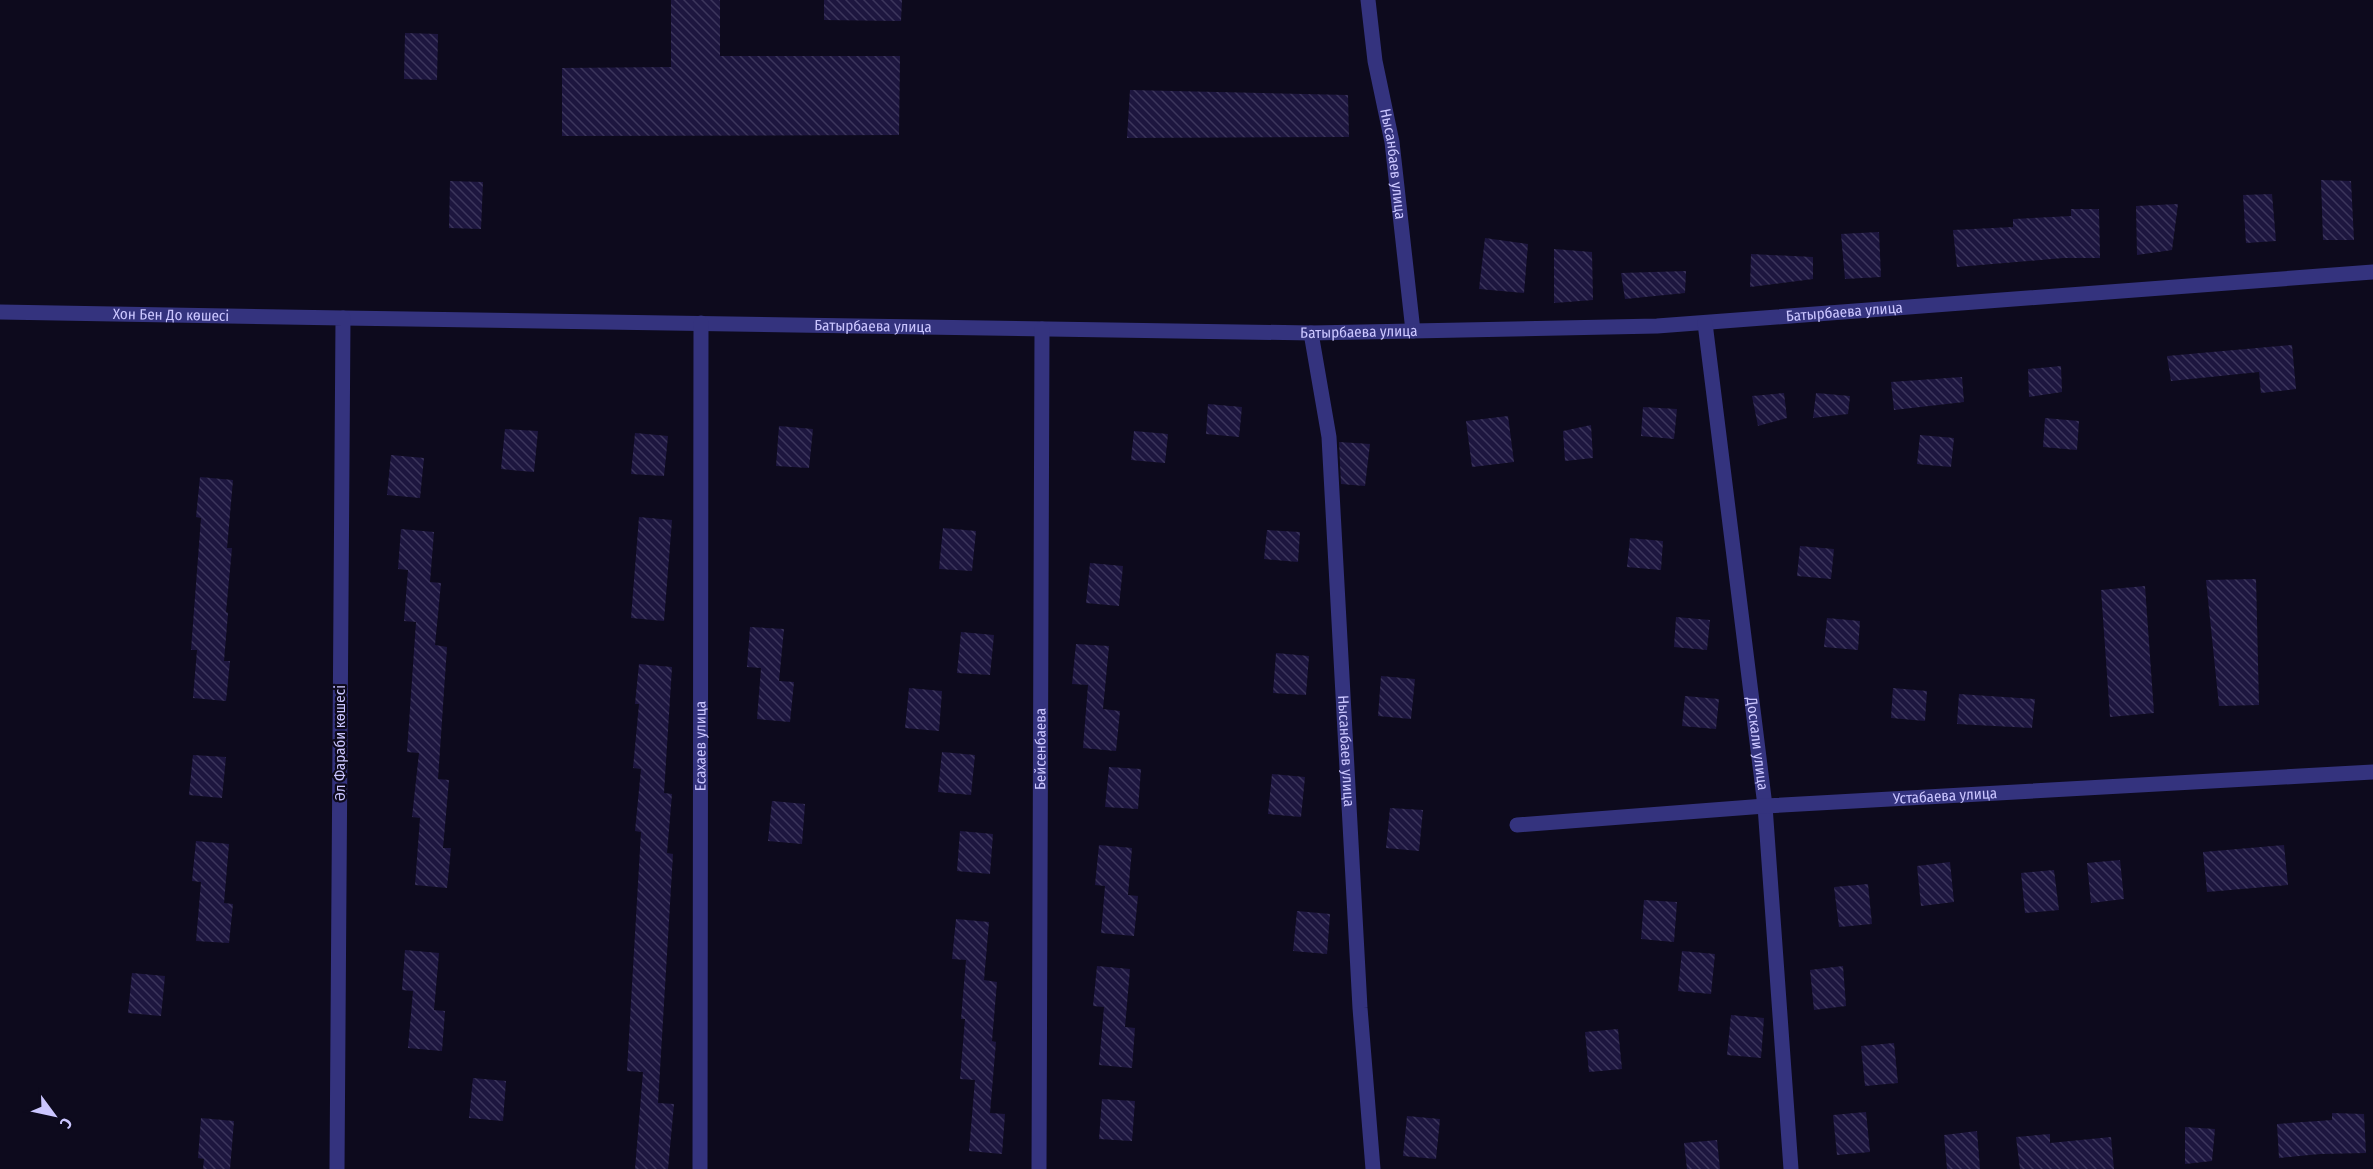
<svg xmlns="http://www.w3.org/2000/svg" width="2373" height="1169" viewBox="0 0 2373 1169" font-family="'Fira Sans Condensed',sans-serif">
<defs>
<pattern id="building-back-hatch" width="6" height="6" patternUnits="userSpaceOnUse" patternTransform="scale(1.5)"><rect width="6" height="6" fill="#1d163f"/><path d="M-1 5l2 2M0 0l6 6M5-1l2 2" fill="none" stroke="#3c365c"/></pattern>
</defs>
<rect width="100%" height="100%" fill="#0d0a1d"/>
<path fill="url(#building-back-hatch)" d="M671,0H720V56H900L899,135L562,136V68L671,67Z
M824,0H902L901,21L824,20Z
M405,33L438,34L437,80L404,79Z
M1130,90L1348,95L1349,137L1127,138Z
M2321,180L2351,181L2354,240H2323Z
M450,181L483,182L481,229L449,228Z
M2272,194L2276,241L2246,243L2243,195Z
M2178,204L2172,250L2137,255L2136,206Z
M2071,209H2099L2100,258H2063L1957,267L1953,230L2013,227V219L2071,216Z
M1879,232L1881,277L1845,279L1841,234Z
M1485,238L1528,244L1524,293L1479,289Z
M1554,249L1592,252L1593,300L1554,303Z
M1751,254L1813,257V279L1750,287Z
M1686,271L1685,293L1625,299L1621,273Z
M2292,345L2296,389L2261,393L2259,372L2171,381L2167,356Z
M2061,366L2062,392L2029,397L2028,369Z
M1962,377L1964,402L1894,410L1891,382Z
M1784,393L1787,418L1758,426L1752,396Z
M1816,393L1850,396L1848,414L1813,418Z
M1208,404L1242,407L1239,437L1206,434Z
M1643,407L1677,409L1674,439L1641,436Z
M1508,416L1514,462L1472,467L1466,421Z
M2045,418L2079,421L2077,450L2043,447Z
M1591,425L1593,458L1565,461L1563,431Z
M779,426L813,429L809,468L776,466Z
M505,429L538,431L534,472L501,469Z
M1134,431L1168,434L1165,463L1131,460Z
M635,433L668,436L664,476L631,474Z
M1920,435L1954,438L1951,467L1917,464Z
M1339,442L1370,444L1365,486L1341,484Z
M391,455L424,458L420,498L387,495Z
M200,477L233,480L227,548H232L226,612L228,613L224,661H230L226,701L193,698L197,650H191L201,518L196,517Z
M639,517L672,520L664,621L631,618Z
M943,528L976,531L972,571L939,569Z
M401,529L434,532L430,582L441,583L435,645L447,647L438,779L449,780L443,848H451L447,888L415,885L420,818L412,817L419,753L407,752L416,622L404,621L408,570L398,569Z
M1267,530L1300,532L1298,562L1264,559Z
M1630,538L1663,541L1661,570L1627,567Z
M1800,546L1834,549L1831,579L1797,576Z
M1090,563L1123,566L1119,606L1086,603Z
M2256,579L2259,705L2219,706L2206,580Z
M2145,586L2154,713L2110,717L2101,590Z
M1676,617L1710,620L1707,650L1674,647Z
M1827,618L1860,621L1858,650L1824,647Z
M750,627L784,629L779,681L794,682L790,722L757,719L761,668L747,667Z
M961,632L994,635L990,675L957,673Z
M1076,644L1109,646L1103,709L1120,711L1116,751L1083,748L1088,685L1072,684Z
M1276,653L1309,656L1306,695L1273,693Z
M639,664L672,667L664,793L672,794L667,853L673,854L658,1103L674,1104L668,1169H635L643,1072L627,1071L641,832L635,831L641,769L633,768L639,704H635Z
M1381,676L1415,679L1411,719L1378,716Z
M909,688L942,691L939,731L905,728Z
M1893,688L1927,691L1925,721L1891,718Z
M1959,694L2035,699L2032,728L1957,724Z
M1685,696L1719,699L1716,729L1682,726Z
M942,752L975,755L971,795L938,792Z
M193,755L226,757L222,798L189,795Z
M1109,767L1141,769L1138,809L1105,807Z
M1272,774L1305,777L1301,817L1268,814Z
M772,801L805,804L802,844L768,841Z
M1390,808L1423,810L1419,851L1386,848Z
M960,831L993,834L990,874L957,871Z
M196,841L229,844L224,903L233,904L229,943L196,941L201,882L192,881Z
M1099,845L1132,848L1128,895L1138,896L1134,936L1101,933L1105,886L1095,885Z
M2284,845L2288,885L2207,892L2203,852Z
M2120,860L2124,899L2091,903L2087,863Z
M1950,862L1954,902L1921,906L1917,866Z
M2054,870L2059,910L2025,913L2021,873Z
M1868,884L1872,924L1839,927L1834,887Z
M1644,900L1677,902L1674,942L1641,939Z
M1297,911L1330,914L1327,954L1293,951Z
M956,919L989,922L984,980L997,982L992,1041L996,1042L990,1113L1005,1114L1002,1154L969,1151L975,1080L960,1079L965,1019H961L966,960L952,959Z
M405,950L439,953L434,1010L445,1011L442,1051L408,1048L413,991L402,990Z
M1682,951L1715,954L1711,994L1678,991Z
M1097,966L1130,969L1125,1027L1135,1028L1132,1068L1099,1065L1104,1007L1093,1006Z
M1843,966L1846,1006L1814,1010L1810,970Z
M132,973L165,976L161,1016L128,1013Z
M1731,1015L1764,1018L1761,1058L1727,1055Z
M1618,1029L1622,1069L1589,1072L1585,1032Z
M1894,1043L1898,1083L1865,1086L1861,1046Z
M473,1078L506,1081L503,1121L469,1118Z
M1102,1099L1135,1101L1132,1141L1099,1139Z
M1866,1112L1870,1152L1837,1155L1833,1115Z
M2332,1113L2364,1114L2366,1153L2320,1154L2279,1158L2277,1124L2332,1120Z
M1407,1116L1440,1119L1436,1159L1403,1156Z
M201,1118L234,1121L230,1169H203L204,1159L198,1158Z
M2185,1127L2215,1129L2212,1161L2185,1164Z
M1977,1131L1980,1169H1947L1944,1135Z
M2050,1134V1143L2111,1137L2114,1169H2020L2016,1137Z
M1717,1140L1720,1169H1687L1684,1143Z"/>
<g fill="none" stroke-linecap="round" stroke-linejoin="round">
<g stroke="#34337e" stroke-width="15">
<path id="s1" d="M1368,0L1375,61L1392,142L1413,331"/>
<path id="s2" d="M343,318L1311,333L1657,326L2373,272"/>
<path id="s3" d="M1705,323L1765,806L1791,1169"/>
<path id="s4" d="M1311,333L1329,437L1360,1008L1373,1169"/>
<path id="s5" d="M1517,825L1765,806L2373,772"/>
<path id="s6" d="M700,1169L701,323"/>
<path id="s7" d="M1039,1169L1042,329"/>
</g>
<path stroke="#34337e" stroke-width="15" id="s8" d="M0,312L343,318L337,1169"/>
</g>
<g text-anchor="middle" stroke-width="4.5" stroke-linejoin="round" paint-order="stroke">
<g font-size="15" fill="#cbc6ff" stroke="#0d0a1d">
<text dy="5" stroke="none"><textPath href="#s1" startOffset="166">Нысанбаев улица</textPath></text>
<text dy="5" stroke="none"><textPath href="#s2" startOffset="1502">Батырбаева улица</textPath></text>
<text dy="5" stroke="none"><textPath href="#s8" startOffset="171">Хон Бен До көшесі</textPath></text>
<text dy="5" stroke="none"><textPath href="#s2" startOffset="530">Батырбаева улица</textPath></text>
<text dy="5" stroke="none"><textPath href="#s2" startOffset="1016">Батырбаева улица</textPath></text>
<text transform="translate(340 743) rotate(-90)" y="5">Әл Фараби көшесі</text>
<text dy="5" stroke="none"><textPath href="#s3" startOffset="424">Доскали улица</textPath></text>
<text dy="5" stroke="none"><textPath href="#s6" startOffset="423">Есахаев улица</textPath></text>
<text dy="5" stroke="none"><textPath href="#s7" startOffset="420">Бейсенбаева</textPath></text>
<text dy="5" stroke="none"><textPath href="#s4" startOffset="420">Нысанбаев улица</textPath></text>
<text dy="5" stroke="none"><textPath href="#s5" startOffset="429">Устабаева улица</textPath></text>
</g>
</g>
<g transform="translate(54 1115) rotate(123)" stroke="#0d0a1d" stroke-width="4.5" paint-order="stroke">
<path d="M0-4.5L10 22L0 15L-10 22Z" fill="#cbc6ff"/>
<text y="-9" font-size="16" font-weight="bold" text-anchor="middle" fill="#cbc6ff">С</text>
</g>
</svg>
